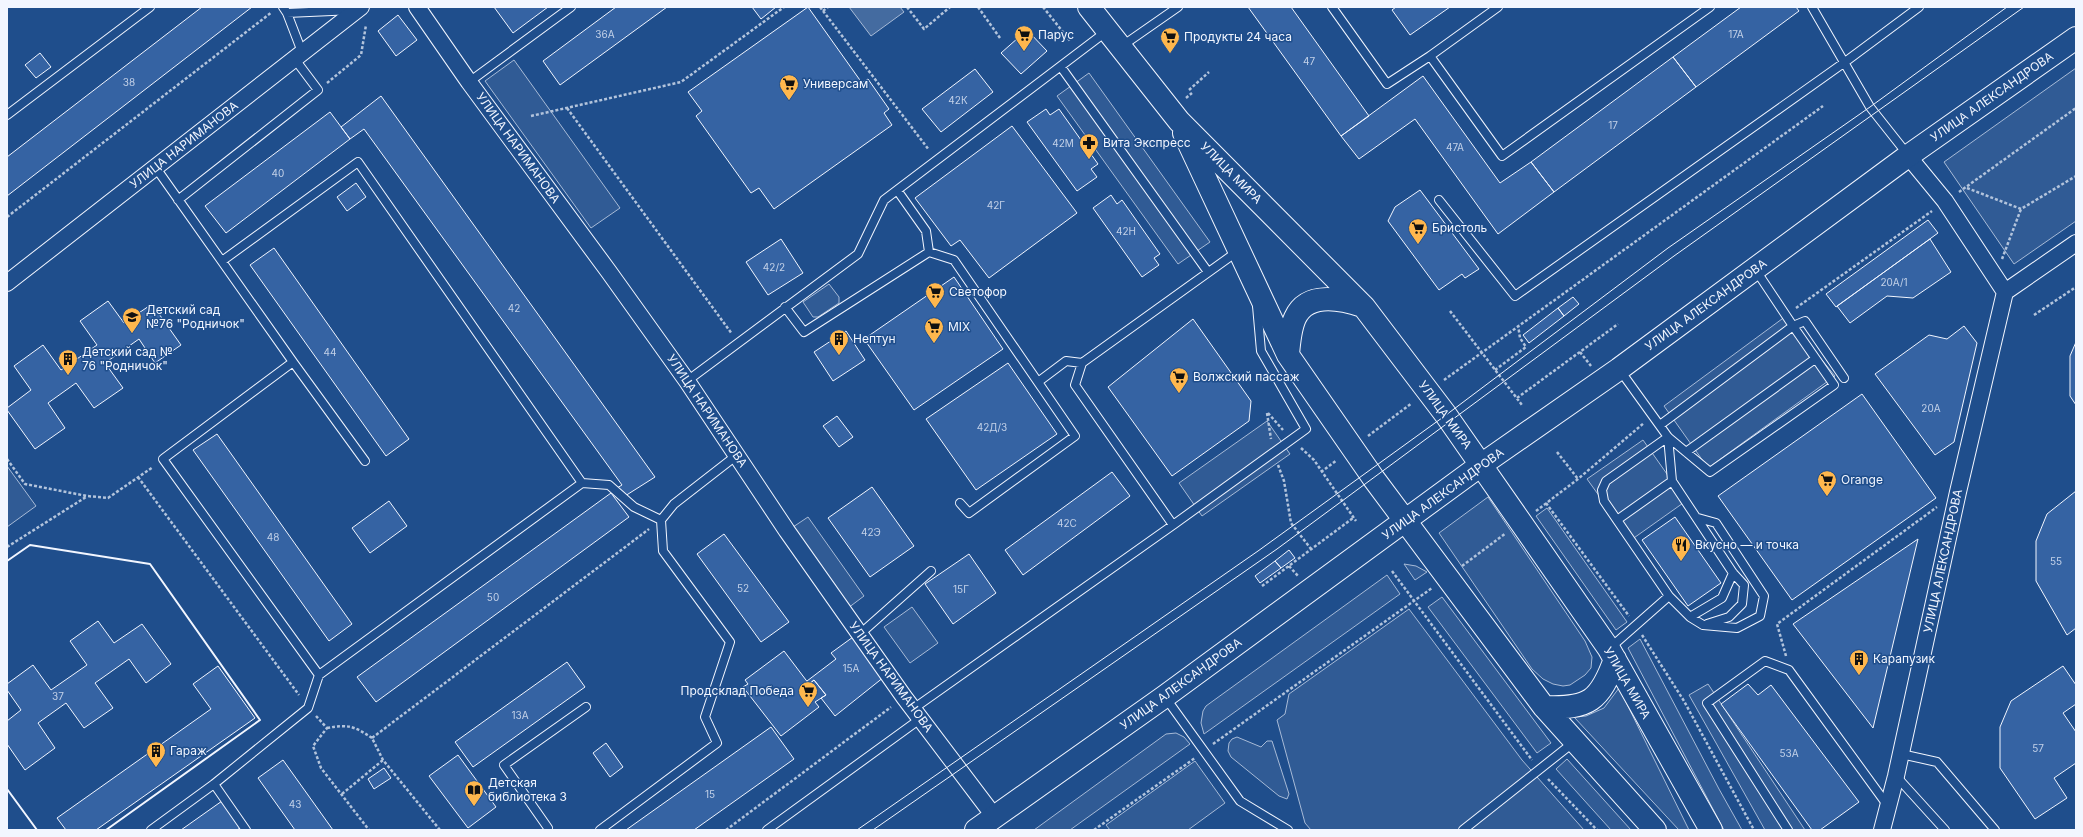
<svg xmlns="http://www.w3.org/2000/svg" width="2083" height="837" viewBox="0 0 2083 837" font-family="Inter,sans-serif">
<rect width="100%" height="100%" fill="#1f4e8c"/>
<path fill="#305b95" stroke="#a8bbd7" d="M514,60L620,208L591,228L485,81Z
M2076,68V221L2014,264L1944,162Z
M1089,73L1210,242L1178,264L1057,96Z
M829,284L839,297V303L818,317H813L803,302Z
M1786,316L1835,376L1708,468L1664,406Z
M1267,421L1290,454L1202,516L1179,483Z
M1643,440L1686,501L1631,540L1587,479Z
M7,466L36,506L7,527Z
M1488,497L1585,641L1592,657L1591,668L1585,675L1570,685L1563,686L1553,684L1543,679L1532,669L1439,533Z
M1547,508L1627,622L1616,630L1536,516Z
M808,517L864,596L844,611L787,531Z
M1404,564L1416,566L1427,572L1415,580Z
M1387,575L1400,594L1204,734L1201,723L1203,711L1206,706Z
M1442,597L1551,743L1537,753L1428,607Z
M912,607L938,643L910,663L884,627Z
M1409,609L1522,760L1584,830H1311L1305,823L1277,720L1285,714L1289,694Z
M1640,639L1719,789L1742,830H1724L1628,648Z
M1708,684L1805,830H1765L1689,695Z
M1619,688L1689,830H1679L1574,717L1586,716L1604,708Z
M1176,733L1184,737L1190,744L1070,830H1034L1166,734Z
M1237,737L1261,747L1267,741H1272L1289,794L1287,799L1279,796L1231,757L1228,751L1229,743L1232,739Z
M1567,759L1631,830H1611L1556,769Z
M1195,761L1225,803L1188,830H1110L1106,825Z"/>
<path fill="#446ba0" stroke="#a8bbd7" d="M849,7H900L904,12L871,36Z"/>
<path fill="#3563a3" stroke="#f2f6ff" d="M202,7H252L7,196V157Z
M494,7H548L513,33Z
M616,7H667L560,85L543,61Z
M752,7H776L761,19Z
M808,7L862,83L868,79L889,109L884,113L892,125L774,209L759,188L751,193L696,116L702,111L688,92Z
M1248,7H1291L1369,116L1341,136Z
M1396,7H1450L1410,35L1392,10Z
M1741,7H1796L1799,11L1696,87L1673,57Z
M398,15L417,40L396,56L378,31Z
M1027,30L1047,51L1021,74L1001,53Z
M40,53L51,67L36,78L25,65Z
M1673,57L1696,87L1554,192L1531,162Z
M975,69L993,92L941,132L922,109Z
M1423,76L1500,183L1531,162L1554,192L1498,234L1415,119L1359,159L1341,136Z
M381,96L655,477L625,496L617,488L622,485L364,129L350,139L341,127Z
M1046,109L1050,115L1059,109L1098,164L1091,169L1097,177L1077,191L1027,122Z
M330,112L350,139L226,233L205,206Z
M1012,126L1077,213L989,278L960,240L951,246L915,198Z
M356,183L366,197L347,211L337,197Z
M1420,190L1479,269L1465,278L1462,274L1439,290L1388,221L1395,207Z
M1111,195L1117,204L1122,200L1160,254L1154,258L1159,265L1142,277L1093,208Z
M1928,220L1938,233L1836,307L1826,294Z
M781,239L803,273L768,295L746,262Z
M1930,239L1951,272L1913,298L1887,296L1850,323L1837,306Z
M274,248L409,439L386,456L250,265Z
M954,277L1003,349L914,410L864,339Z
M1573,297L1579,304L1564,316L1558,308Z
M108,301L124,323L152,304L181,345L155,363L139,339L105,363L123,388L94,408L76,383L48,403L65,428L35,449L7,410V408L31,390L14,366L43,345L61,370L97,345L80,321Z
M1558,308L1564,316L1529,343L1523,335Z
M1193,319L1251,401L1249,421L1172,476L1108,387Z
M1964,326L1977,343L1954,442L1935,455L1875,374L1929,335L1947,339Z
M846,331L865,360L833,381L814,352Z
M2076,342V405L2070,396V356Z
M1008,363L1057,434L976,490L926,419Z
M1862,394L1936,498L1792,600L1718,496Z
M837,416L853,437L839,447L823,426Z
M217,434L352,624L329,641L193,450Z
M1112,472L1130,496L1023,575L1005,550Z
M872,487L914,546L870,577L828,518Z
M2076,491V628L2067,635L2036,581V541L2047,514Z
M611,493L629,517L376,702L357,677Z
M389,501L407,526L370,553L352,528Z
M1675,517L1721,583L1688,606L1642,540Z
M724,534L789,622L761,642L697,554Z
M1918,539L1873,728L1793,624Z
M1289,550L1295,558L1281,568L1275,561Z
M969,554L996,593L953,624L925,584Z
M1275,561L1281,568L1260,583L1255,576Z
M98,621L114,643L142,624L171,664L146,683L129,659L95,683L113,708L84,728L66,703L38,723L55,748L25,770L7,744V721L21,710L7,690V684L33,665L51,690L87,665L70,641Z
M853,637L884,677L835,716L821,698L826,695L814,680L809,684L807,681L836,659L831,653Z
M784,651L809,684L814,680L826,695L815,702L819,707L781,736L743,687L748,684L745,680Z
M567,662L585,687L473,767L455,742Z
M218,666L255,718L96,830H66L57,818L211,709L193,684Z
M2063,666L2076,685V704L2063,713L2076,732V763L2054,778L2067,798L2035,819L2000,768V727L2011,701Z
M1748,684L1758,695L1771,685L1859,802L1820,830H1812L1721,704Z
M771,727L794,759L694,830H626Z
M606,743L623,767L610,777L593,753Z
M458,755L496,807L468,828L429,776Z
M283,760L333,830H295L258,778Z
M384,768L391,778L374,789L368,779Z
M222,801L240,828L237,830H181Z"/>
<g fill="none" stroke-linecap="round" stroke-linejoin="round">
<g stroke="#f2f6ff" stroke-width="10">
<path id="lane" d="M283,7L287,13L302,52
M1332,7L1387,84L1430,56L1498,7
M1812,7L1870,107L1908,155
M287,13L354,10
M1122,46L1178,7
M1430,56L1502,156L1710,7
M1061,67L1208,272
M469,82L571,7
M7,115L150,7
M156,168L293,362L163,459L319,675L308,708L214,784L246,830
M178,200L318,90L294,58
M1439,200L1515,296L1845,62L1919,7
M1238,251L1082,363L1075,385L1173,525L1306,429L1261,351L1257,306
M929,252L954,260L1075,436L969,513L960,503
M222,261L358,162L582,483L319,675
M785,307L804,332L929,252L926,231L897,190
M293,362L365,461
M1619,369L1668,437L1710,472L1834,385L1793,326L1805,321L1844,378
M687,381L858,254L884,200L1107,31
M1038,382L1066,361L1082,363
M1660,425L1793,326L1755,269
M1668,437L1606,481L1602,490L1604,501L1669,596L1690,617L1703,625L1737,628L1760,616L1764,596L1716,523L1698,518
M1668,437L1672,481
M1686,452L1815,359
M582,483L609,485L634,507L661,520
M1617,520L1672,481L1733,573L1744,585L1742,604L1729,617L1707,624
M1690,617L1722,598L1733,573
M860,634L931,571
M1610,648L1669,596
M1165,697L1240,801L1288,830
M913,709L1173,525
M1901,754L1937,762L1995,830
M1896,776L1945,830
M548,828L504,765L586,707
M151,830L214,784
M600,830L717,743L705,717L730,642L663,551L661,520L674,504L737,455
M767,830L920,719
M1463,830L1574,742
M1788,830L1707,703L1765,661L1789,670L1888,806"/>
</g>
<g stroke="#f2f6ff" stroke-width="18">
<path id="street" d="M417,7L469,82L609,272L687,381L787,531L904,697L994,816
M1908,156L1945,201L2005,292
M7,283L361,7
M1882,830L1896,776L1958,492L2005,292L2076,243"/>
</g>
<g stroke="#f2f6ff" stroke-width="24">
<path id="secondary" d="M1089,7L1179,121L1364,307L1446,415L1609,649L1711,830
M1184,133L1288,355L1374,479L1544,707L1655,830
M1288,355C1289,342 1290,329 1295,318C1307,291 1342,299 1363,306
M1544,707C1589,709 1600,701 1615,659
M976,830L1164,697L1481,465L1619,369L1908,156L2076,38"/>
</g>
<path stroke="#b3c4dc" stroke-width="2.5" stroke-dasharray="3 2" stroke-linecap="butt" d="M820,7L929,150
M907,7L924,29L950,7
M978,7L1000,38
M1043,7L1071,42
M823,11L828,7
M327,83L361,55L366,25
M1189,90L1209,72
M1186,98L1192,93
M567,108L732,334
M531,116L681,82L784,7
M1967,188L2021,209L2076,176
M1959,192L2076,108
M7,217L272,12
M2002,259L2021,209
M1796,308L1932,211
M1450,311L1522,405
M2034,315L2076,287
M1580,352L1591,366
M1495,370L1526,347L1520,338L1518,325
M1444,380L1823,106
M1517,398L1618,324
M1267,413L1271,439
M1268,413L1283,430
M1368,436L1412,403
M1301,448L1314,460L1356,521
M1557,452L1578,479
M7,459L25,484L87,496L108,498L153,467
M1278,465L1284,481L1291,523L1311,549
M1321,472L1337,460
M138,477L299,695
M1546,503L1629,616
M1536,511L1578,479L1644,423
M7,547L86,497
M1289,566L1298,576
M1462,566L1506,533
M1392,571L1532,760
M1262,586L1353,518
M1642,635L1684,701L1754,830
M1786,656L1777,624L1937,507
M316,716L327,728L313,746L321,768L369,830
M327,728C348,724 354,726 372,738
M1213,744L1432,588
M1548,779L1597,830
M342,794L383,760
M440,830L383,760L372,738L649,529
M726,830L891,707
M1094,830L1195,758"/>
<use href="#lane" stroke="#1f4e8c" stroke-width="8"/>
<use href="#street" stroke="#1f4e8c" stroke-width="16"/>
<use href="#secondary" stroke="#1f4e8c" stroke-width="22"/>
<path stroke="#f2f6ff" stroke-width="1" d="M857,830L1258,551L1446,415L1668,248L1870,107L2007,7
M873,830L1277,549L1674,256L2024,7"/>
<path stroke="#f2f6ff" stroke-width="2" d="M7,561L30,545L150,564L260,720L106,830
M7,789L37,830"/>
</g>
<defs>
<g id="supermarket-pin" transform="scale(1)"><path d="M0 17L-7.5 6A9.5 9.5 0 1 1 7.5 6Z" fill="#ffb74d" stroke="#1f4e8c"/><path d="M-6-5.5h2.5l.6 2H6L4.5 2H-2.5L-4.4-4H-6ZM-1.5 3.2a1.3 1.3 0 1 0 .1 0ZM3 3.2a1.3 1.3 0 1 0 .1 0Z" fill="#111"/></g>
<g id="pharmacy-pin" transform="scale(1)"><path d="M0 17L-7.5 6A9.5 9.5 0 1 1 7.5 6Z" fill="#ffb74d" stroke="#1f4e8c"/><path d="M-2-6h4v4h4v4h-4v4h-4v-4h-4v-4h4Z" fill="#111"/></g>
<g id="school-pin" transform="scale(1)"><path d="M0 17L-7.5 6A9.5 9.5 0 1 1 7.5 6Z" fill="#ffb74d" stroke="#1f4e8c"/><path d="M0-5L7-2L0 1L-7-2ZM-4 1L0 2.5L4 1V4Q0 6-4 4Z" fill="#111"/></g>
<g id="building-pin" transform="scale(1)"><path d="M0 17L-7.5 6A9.5 9.5 0 1 1 7.5 6Z" fill="#ffb74d" stroke="#1f4e8c"/><path d="M-4-6H4V6H1V3H-1V6H-4ZM-2.5-4.3h1.7v1.8h-1.7ZM.8-4.3h1.7v1.8H.8ZM-2.5-1h1.7V.8h-1.7ZM.8-1h1.7V.8H.8Z" fill="#111"/></g>
<g id="restaurant-pin" transform="scale(1)"><path d="M0 17L-7.5 6A9.5 9.5 0 1 1 7.5 6Z" fill="#ffb74d" stroke="#1f4e8c"/><path d="M-5-6h1v4h1v-4h1v4h1v-4h1v5L-1.5 .5V6h-2V.5L-5-1ZM5-6V6H3V1.5H1.5Q1.5-4 5-6Z" fill="#111"/></g>
<g id="library-pin" transform="scale(1)"><path d="M0 17L-7.5 6A9.5 9.5 0 1 1 7.5 6Z" fill="#ffb74d" stroke="#1f4e8c"/><path d="M-6-4Q-3-5.5-.7-3.5V5Q-3 3-6 4ZM6-4Q3-5.5 .7-3.5V5Q3 3 6 4Z" fill="#111"/></g>
</defs>
<g fill-rule="evenodd">
<use href="#supermarket-pin" x="1024" y="35"/>
<use href="#supermarket-pin" x="1170" y="37"/>
<use href="#supermarket-pin" x="789" y="84"/>
<use href="#pharmacy-pin" x="1089" y="143"/>
<use href="#supermarket-pin" x="1418" y="228"/>
<use href="#supermarket-pin" x="935" y="292"/>
<use href="#school-pin" x="132" y="317"/>
<use href="#supermarket-pin" x="934" y="327"/>
<use href="#building-pin" x="839" y="339"/>
<use href="#building-pin" x="68" y="359"/>
<use href="#supermarket-pin" x="1179" y="377"/>
<use href="#supermarket-pin" x="1827" y="480"/>
<use href="#restaurant-pin" x="1681" y="545"/>
<use href="#building-pin" x="1859" y="659"/>
<use href="#supermarket-pin" x="808" y="691"/>
<use href="#building-pin" x="156" y="751"/>
<use href="#library-pin" x="474" y="790"/>
</g>
<g text-anchor="middle" stroke-width="3" stroke-linejoin="round" paint-order="stroke">
<g font-size="10" fill="#c3d1e8">
<text x="605" y="38">36А</text>
<text x="1736" y="38">17А</text>
<text x="1309" y="65">47</text>
<text x="129" y="86">38</text>
<text x="958" y="104">42К</text>
<text x="1613" y="129">17</text>
<text x="1063" y="147">42М</text>
<text x="1455" y="151">47А</text>
<text x="278" y="177">40</text>
<text x="996" y="209">42Г</text>
<text x="1126" y="235">42Н</text>
<text x="774" y="271">42/2</text>
<text x="1894" y="286">20А/1</text>
<text x="514" y="312">42</text>
<text x="330" y="356">44</text>
<text x="1931" y="412">20А</text>
<text x="992" y="431">42Д/3</text>
<text x="1067" y="527">42С</text>
<text x="871" y="536">42Э</text>
<text x="273" y="541">48</text>
<text x="2056" y="565">55</text>
<text x="743" y="592">52</text>
<text x="961" y="593">15Г</text>
<text x="493" y="601">50</text>
<text x="851" y="672">15А</text>
<text x="58" y="700">37</text>
<text x="520" y="719">13А</text>
<text x="2038" y="752">57</text>
<text x="1789" y="757">53А</text>
<text x="710" y="798">15</text>
<text x="295" y="808">43</text>
</g>
<g font-size="12" fill="#f2f6ff" stroke="#1f4e8c" text-anchor="start">
<text x="1038" y="39">Парус</text>
<text x="1184" y="41">Продукты 24 часа</text>
<text x="803" y="88">Универсам</text>
<text x="1103" y="147">Вита Экспресс</text>
<text x="1432" y="232">Бристоль</text>
<text x="949" y="296">Светофор</text>
<text x="146" y="314">Детский сад<tspan x="146" dy="14">№76 "Родничок"</tspan></text>
<text x="948" y="331">MIX</text>
<text x="853" y="343">Нептун</text>
<text x="82" y="356">Детский сад №<tspan x="82" dy="14">76 "Родничок"</tspan></text>
<text x="1193" y="381">Волжский пассаж</text>
<text x="1841" y="484">Orange</text>
<text x="1695" y="549">Вкусно — и точка</text>
<text x="1873" y="663">Карапузик</text>
<text x="794" y="695" text-anchor="end">Продсклад Победа</text>
<text x="170" y="755">Гараж</text>
<text x="488" y="787">Детская<tspan x="488" dy="14">библиотека 3</tspan></text>
</g>
<g font-size="12" fill="#f2f6ff" stroke="#1f4e8c">
<text transform="translate(1992 97) rotate(-35)" y="4">УЛИЦА АЛЕКСАНДРОВА</text>
<text transform="translate(184 145) rotate(-38)" y="4">УЛИЦА НАРИМАНОВА</text>
<text transform="translate(518 148) rotate(54)" y="4">УЛИЦА НАРИМАНОВА</text>
<text transform="translate(1231 173) rotate(45)" y="4">УЛИЦА МИРА</text>
<text transform="translate(1706 305) rotate(-36)" y="4">УЛИЦА АЛЕКСАНДРОВА</text>
<text transform="translate(707 411) rotate(56)" y="4">УЛИЦА НАРИМАНОВА</text>
<text transform="translate(1445 415) rotate(54)" y="4">УЛИЦА МИРА</text>
<text transform="translate(1443 494) rotate(-36)" y="4">УЛИЦА АЛЕКСАНДРОВА</text>
<text transform="translate(1943 561) rotate(-78)" y="4">УЛИЦА АЛЕКСАНДРОВА</text>
<text transform="translate(891 677) rotate(54)" y="4">УЛИЦА НАРИМАНОВА</text>
<text transform="translate(1627 683) rotate(60)" y="4">УЛИЦА МИРА</text>
<text transform="translate(1181 684) rotate(-36)" y="4">УЛИЦА АЛЕКСАНДРОВА</text>
</g>
</g>
<rect width="2083" height="837" fill="none" stroke="#f2f6ff" stroke-width="16"/>
</svg>
